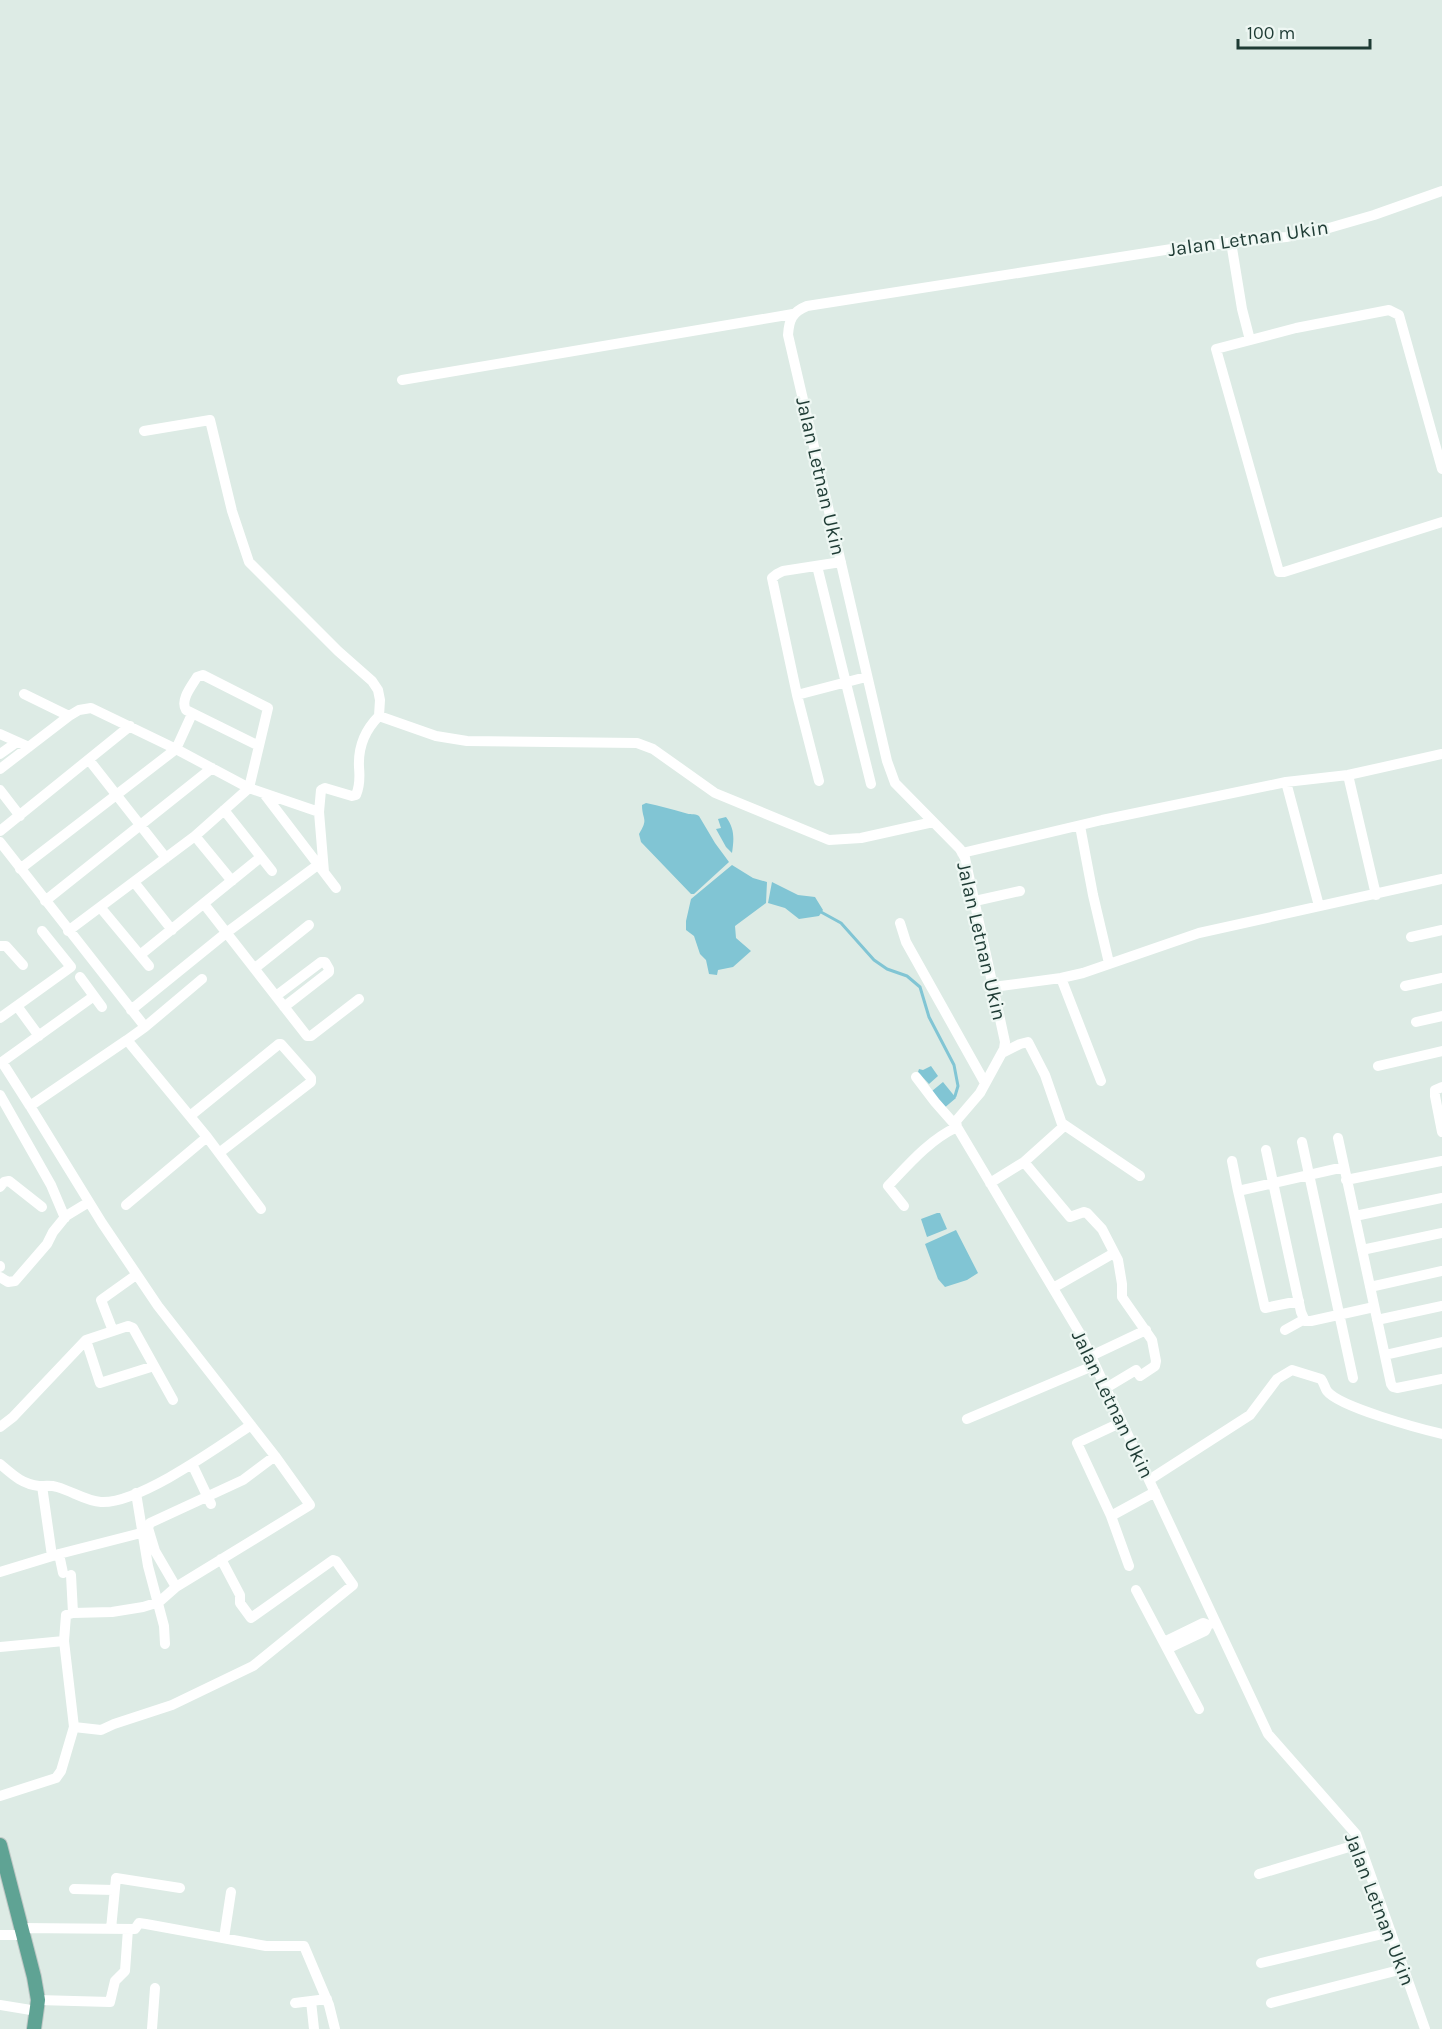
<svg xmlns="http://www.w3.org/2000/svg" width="1442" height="2029" viewBox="0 0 1442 2029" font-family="Karla,sans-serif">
<rect width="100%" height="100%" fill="#ddebe5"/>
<path fill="#81c5d4" d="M646,803C660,806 672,809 685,813C690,815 694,813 699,816L715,843L729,862L694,894H691L641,842L639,834C649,818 642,820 642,805Z
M726,817C735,829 734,839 732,853L726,847L716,829L721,828L718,819Z
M732,865L753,878L767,882L766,903L735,926L736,938L751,951L733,967L718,970L717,975L709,974L706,960L700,954L694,936L686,930V921L691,899Z
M772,882L798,895L815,897L823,910L819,916L799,919L785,908L768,903Z
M931,1066L938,1076L929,1084L918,1072L919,1069L923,1070Z
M943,1082L956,1098L943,1109L932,1091Z
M937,1213H940L947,1229L927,1237L921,1219Z
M956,1230L978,1273L967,1280L945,1287L938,1279L925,1244Z"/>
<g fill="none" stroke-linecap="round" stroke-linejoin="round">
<path stroke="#81c5d4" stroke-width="3" d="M821,912L841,923L874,960L887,969L907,976L920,987L929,1017L954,1065L958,1086L955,1096"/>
<g stroke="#c0c8c6" stroke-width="16">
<path id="major" d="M0,1845L34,1977L38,2000L34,2029"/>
</g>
<path stroke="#fff" stroke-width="10" d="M1231,242L1242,309L1250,340
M402,380L793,314
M144,431L210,420L232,511L249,562L338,651L372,681L378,690L380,700L379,716L436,736L467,741L637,743L653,749L715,793L829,840L861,838L933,822
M1442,469L1399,315L1389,310L1296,328L1216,349L1279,572H1284L1442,522
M817,566L871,784
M24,694L69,716
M797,695L866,677
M0,734L29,747
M0,754L17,742
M89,760L166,858
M0,769L69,716L79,710L91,708L176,749L249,788L319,812
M1348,775L1376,895
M819,781L797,695L772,578L777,574L783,571L841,562
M1286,782L1319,906
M0,790L20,816
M265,795L336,888
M224,810L272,871
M1080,826L1093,895L1109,963
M0,831L130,726
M195,836L232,881
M0,842L142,1023
M962,853L1102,820L1286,782L1348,775L1442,754
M20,869L176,749L192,714
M324,872L319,812L321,790L325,788L352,796L356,795C360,786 360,778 359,767C358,747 364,731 379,716
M134,882L172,930
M45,901L212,768
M975,901L1020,891
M204,904L307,1036H311L359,999
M100,907L149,966
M900,923L906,942L985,1083
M68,931L195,836L249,788L268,708L203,675L197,677C191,687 180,700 186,710L259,746
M1411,937L1442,930
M0,946H6L23,965
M140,955L261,857
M255,968L309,925
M80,977L102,1007
M1061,978L1101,1081
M1405,986L1442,978
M993,987L1061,978L1083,973L1199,933L1442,879
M276,996L321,962H325L329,969V972L284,1007
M17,1006L39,1036
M131,1010L226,933L319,864
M0,1018L71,967L42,931
M1416,1022L1442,1016
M127,1040L145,1027L202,979
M1378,1066L1442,1051
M1442,1087L1435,1090V1096L1442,1132
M0,1095L51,1185L65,1218
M30,1106L2,1062L94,996
M190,1116L279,1044H281L311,1078V1082L219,1153
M1063,1124L1140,1176
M207,1137L261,1209
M1338,1138L1391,1384L1393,1387L1397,1388L1442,1379
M1302,1142L1353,1378
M1266,1150L1301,1312L1305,1321H1311L1374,1307
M1232,1161L1238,1191
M1024,1162L1070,1217L1084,1212L1087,1213L1102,1229L1118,1260L1122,1284V1297L1152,1340L1156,1361L1155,1366L1140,1376L1136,1370L1106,1388
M1346,1180L1442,1161
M990,1183L1024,1162L1063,1127L1045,1075L1028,1042L1020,1044L1002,1053
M0,1187L4,1182L9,1181L42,1207
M904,1206L888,1186C908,1165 929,1140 957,1127L935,1102L916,1077
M1355,1216L1442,1198
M1362,1250L1442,1233
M0,1266V1267
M0,1277L8,1282L15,1281L47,1244L53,1232L66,1216L89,1202
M1370,1287L1442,1271
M1053,1288L1114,1253
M1299,1301L1265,1308L1238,1191L1344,1167
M1377,1320L1442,1306
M1285,1330L1303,1320L1305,1321
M113,1331L101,1300L136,1275
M86,1340L100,1383L154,1366
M1385,1355L1442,1342
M1091,1356L1146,1330
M967,1419L1095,1365
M1122,1422L1077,1443L1111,1516L1129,1566
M0,1427L13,1417L86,1340L128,1326L133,1328L173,1400
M0,1464C13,1475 22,1484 39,1486C45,1486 51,1485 57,1487C72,1491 86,1501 101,1502C139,1504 218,1447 251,1425
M192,1464L211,1504
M1149,1480L1250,1415L1277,1379L1292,1370L1321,1379C1324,1383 1325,1388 1327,1391C1339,1407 1421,1429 1442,1434
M42,1486L52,1556
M136,1493L148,1566L164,1626L165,1644
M1111,1516L1155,1492
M59,1554L63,1573
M0,1572L59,1554L141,1533
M71,1575L73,1613
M176,1587L155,1551L148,1528L150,1523L243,1480L275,1456
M1136,1590L1199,1709
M1164,1642L1203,1623L1208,1625L1215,1622
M0,1647L64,1641
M1169,1648L1205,1631L1208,1625
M74,1727L64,1641L66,1615L73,1613L112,1612L143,1607L159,1602L176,1587L310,1505L275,1456L158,1306L102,1223L30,1106L127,1040L207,1137L126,1205
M0,1796L56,1778L61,1771L74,1727L101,1730L114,1724L172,1705L253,1666L353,1585L336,1561L333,1560L251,1618L240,1603V1595L221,1559
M1259,1874L1359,1844
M74,1889L114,1890
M21,1928L135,1929L139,1923L146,1924L266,1946H304L329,2005L335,2029
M111,1929L116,1878L180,1888
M0,1935H23
M224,1938L231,1892
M1261,1963L1391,1932
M38,2000L110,2002L115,1981L125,1971L128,1929
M311,2001L314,2029
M295,2003L327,1999
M1271,2003L1403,1969
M0,2005L37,2011
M152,2029L155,1988
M1425,2029L1356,1834L1268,1734L1082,1337L957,1127L956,1121L980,1093L1004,1049L1005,1042L965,858L960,849L895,783L887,761L788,335C789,320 792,312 807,306L1178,248L1286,237L1329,228L1374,215L1442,191"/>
<use href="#major" stroke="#5fa394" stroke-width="14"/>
</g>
<g text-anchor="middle" stroke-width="4.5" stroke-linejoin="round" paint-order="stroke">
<g font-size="20" fill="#1e3b34" stroke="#eef7f3">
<text transform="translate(1248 238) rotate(-8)" y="7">Jalan Letnan Ukin</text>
<text transform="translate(821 476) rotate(77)" y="7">Jalan Letnan Ukin</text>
<text transform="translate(982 941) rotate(77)" y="7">Jalan Letnan Ukin</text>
<text transform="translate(1113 1404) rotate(64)" y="7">Jalan Letnan Ukin</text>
<text transform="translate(1380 1909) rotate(69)" y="7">Jalan Letnan Ukin</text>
</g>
</g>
<path d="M1238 39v9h132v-9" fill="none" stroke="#1e3b34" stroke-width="3"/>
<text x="1247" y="39" font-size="18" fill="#1e3b34" stroke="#eef7f3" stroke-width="4.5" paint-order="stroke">100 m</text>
</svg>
